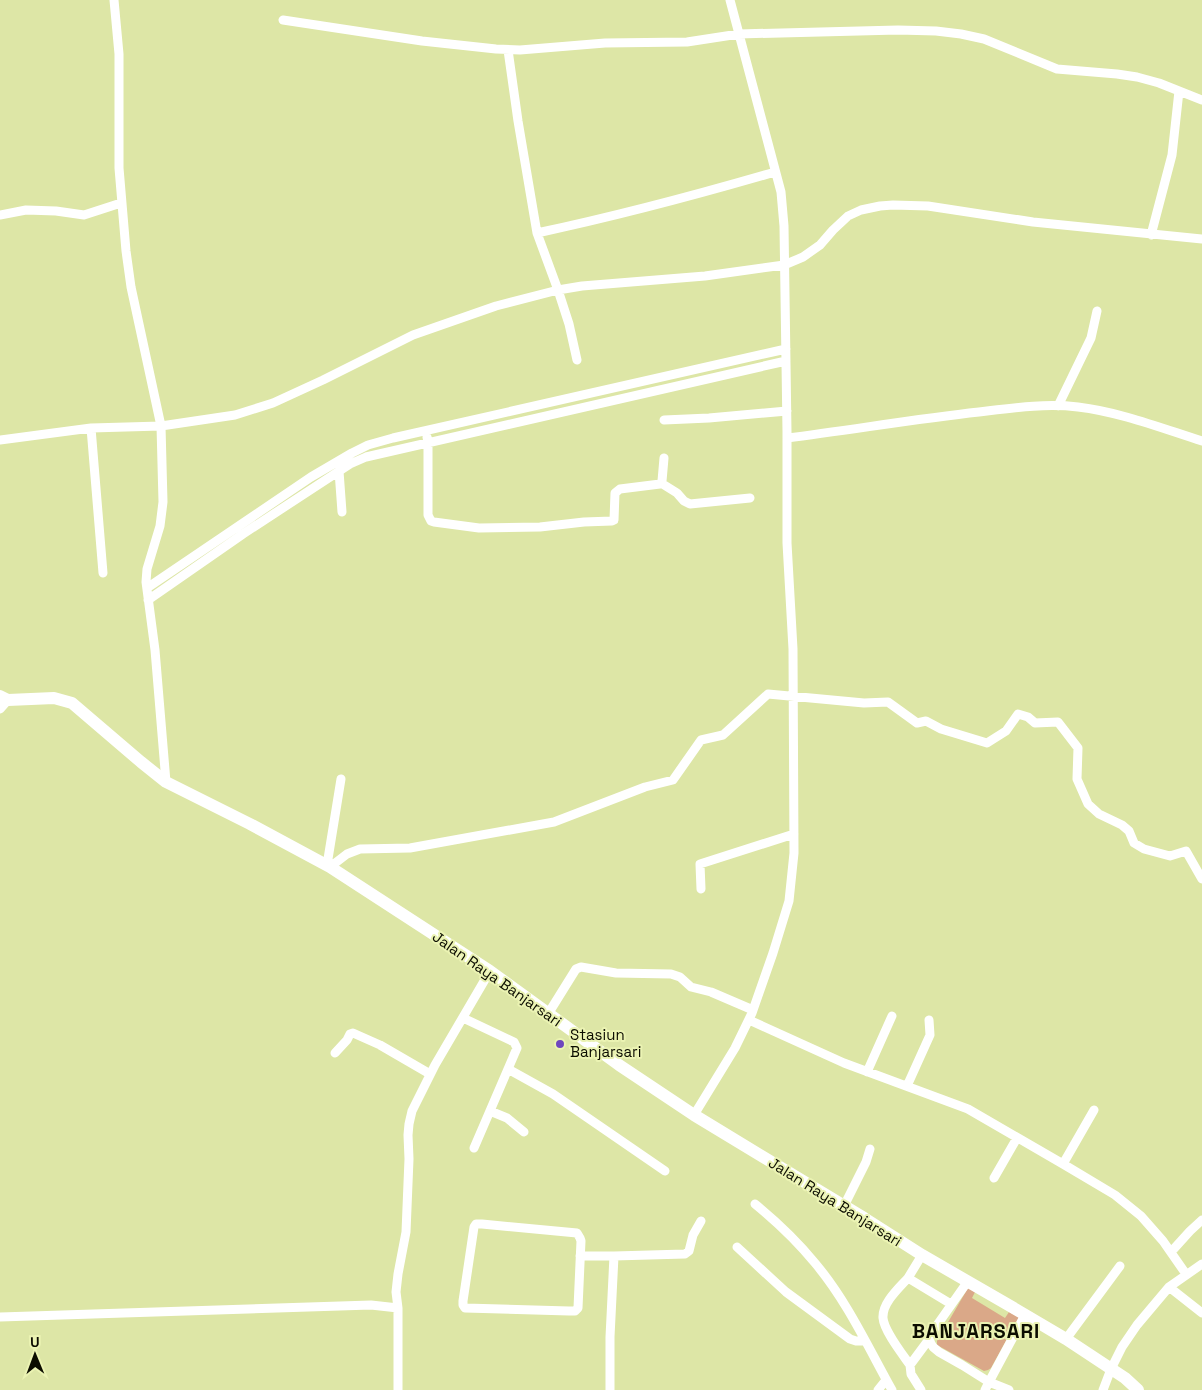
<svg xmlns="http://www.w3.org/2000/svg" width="1202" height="1390" viewBox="0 0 1202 1390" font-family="'Space Grotesk',sans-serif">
<rect width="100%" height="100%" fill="#dde6a6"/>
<path fill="#daa888" d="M968,1288L975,1292L972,1298L1005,1318L1009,1312L1019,1317L991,1368L988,1370L984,1371L937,1345V1341Z"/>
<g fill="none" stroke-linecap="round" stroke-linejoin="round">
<path stroke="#fff" stroke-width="9" d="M114,0L119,54V168L126,251L131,287L161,426L163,502L160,526L147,569L146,582L155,650L166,782
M283,20L422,41L496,49L520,50L605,43L687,42L739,34L898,30L936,31L961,34L984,39L1057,69L1117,74L1137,77L1159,83L1202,100
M508,50L518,121L537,233L558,290L569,324L577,360
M0,215L26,210L56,211L84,215L121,203
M537,233C617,216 696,195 775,172
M1151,235L1172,155L1179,91
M1058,406L1091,338L1097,311
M664,420L709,418L787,411
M91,428L103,573
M427,437L428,442V515L431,521L434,522L479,528L540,527L584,522L612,521L614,520L615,493L620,489L660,484L662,481L664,458
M787,438C851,430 915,419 979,412C1012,408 1045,403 1078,407C1120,412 1161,428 1202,441
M0,440L91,428L161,426L235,415L273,403L323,380L413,335L496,306L558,290L582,286L705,276L784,265L803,257L820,245L833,230L848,216L861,210L880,206L893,205L928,206L1033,222L1202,239
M339,471L342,512
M661,483L677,493L684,501L690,504L750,498
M147,588L311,477L352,453L368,445L393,438L786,349
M148,600L243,534L350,464L366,457L786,361
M0,709L8,700
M327,865L341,779
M330,867L347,854L360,849L410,848L554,822L645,787L673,780L701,740L723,735L768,694L864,703L888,702L917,723L926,721L941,729L987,743L1006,731L1018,714L1028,717L1035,723L1058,722L1078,748L1077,779L1088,804L1099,814L1122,825L1129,831L1134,843L1144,849L1170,856L1186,851L1202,879
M701,889L700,864L794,834
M548,1014L576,969L581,967L616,973L671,974L680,977L691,987L711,992L753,1010
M463,1018L514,1042L517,1048L474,1148
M749,1020L844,1063L968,1109L1063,1164L1115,1195L1141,1216L1163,1241L1186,1274
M335,1053L347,1040L350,1034L353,1033L380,1045L430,1074
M508,1069L553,1094L665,1171
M867,1072L892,1016
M907,1086L930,1035L929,1020
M490,1111L507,1118L524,1132
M694,1115L735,1048L752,1013L773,953L789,901L794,853L793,649L787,543V432L784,226L781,192L730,0
M1063,1164L1094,1110
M994,1178L1017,1138
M755,1204C777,1222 797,1241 815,1263C847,1301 868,1347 892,1390
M844,1206L866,1162L870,1149
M476,1224H482L577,1233L580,1238L581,1241L578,1308L575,1311H569L465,1308L463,1305V1301L474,1227Z
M737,1247L786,1292L850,1339L856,1341H865
M1171,1252L1190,1231L1202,1220
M922,1255L908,1278L951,1304
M580,1256H614
M908,1278C899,1288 882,1303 883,1318C884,1331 903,1355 910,1365
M968,1281L935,1328L930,1338V1342L933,1347L939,1352L962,1365L989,1382L985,1390
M1169,1287L1202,1313
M0,1317L371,1305L398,1308
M1066,1339L1120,1266
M398,1390V1308L396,1292L398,1274L406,1232L409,1159L408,1135L409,1124L412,1111L435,1065L490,971
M610,1390V1337L614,1256L685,1254L689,1251L693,1235L701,1221
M878,1390L886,1380
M921,1390L911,1374L910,1365L930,1338
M1009,1390L989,1382L1025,1315
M1103,1390L1111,1369L1122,1347L1137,1325L1169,1287L1202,1264"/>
<path stroke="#fff" stroke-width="12" d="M0,696L8,700L54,698L72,703L86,715L141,762L166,782L250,824L330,867L490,971L619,1065L694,1115L864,1218L922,1255L1012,1307L1066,1339L1125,1378L1138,1390"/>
</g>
<circle fill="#6e46be" stroke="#ebf3b3" stroke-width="2" cx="560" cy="1044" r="5"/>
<g text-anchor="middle" stroke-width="4" stroke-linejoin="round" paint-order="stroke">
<g font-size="15" fill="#0c0d00" stroke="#ebf3b3">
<text transform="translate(497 979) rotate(35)" y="5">Jalan Raya Banjarsari</text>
<text transform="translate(835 1202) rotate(32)" y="5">Jalan Raya Banjarsari</text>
</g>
<g font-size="15" fill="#0c0d00" stroke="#ebf3b3" text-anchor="start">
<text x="570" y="1040">Stasiun<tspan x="570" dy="17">Banjarsari</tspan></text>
</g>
<g font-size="20" font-weight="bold" letter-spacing="1" fill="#0c0d00" stroke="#ebf3b3">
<text x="976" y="1338">BANJARSARI</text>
</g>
</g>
<g transform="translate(35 1355) rotate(359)" stroke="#ebf3b3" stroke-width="4" paint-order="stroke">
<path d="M0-4L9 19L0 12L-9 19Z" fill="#0c0d00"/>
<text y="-8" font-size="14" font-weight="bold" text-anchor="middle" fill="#0c0d00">U</text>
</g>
</svg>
